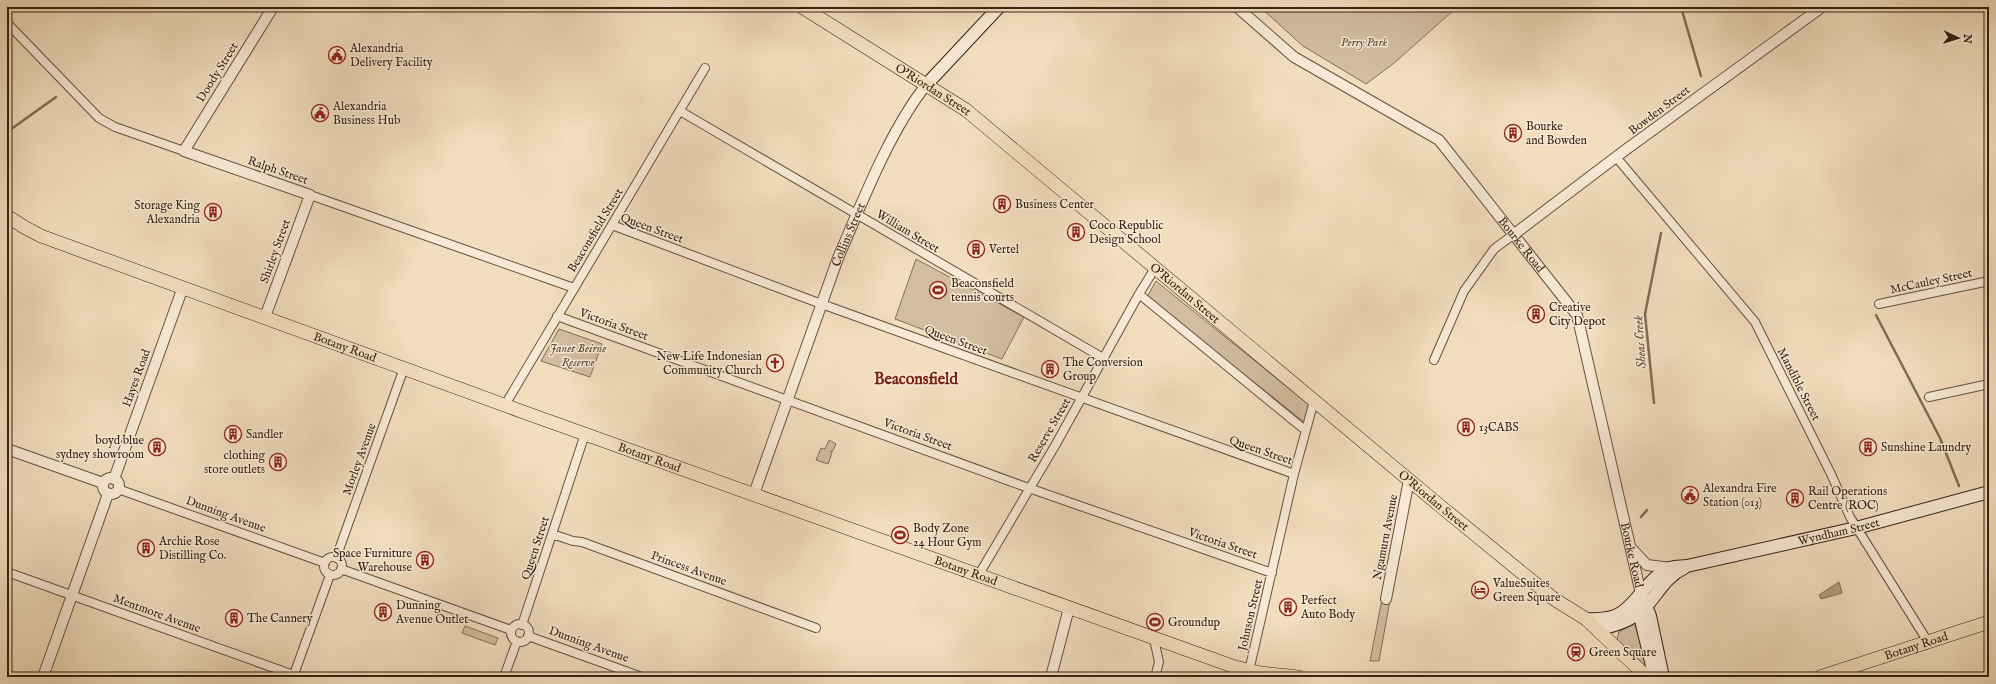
<svg xmlns="http://www.w3.org/2000/svg" width="1996" height="684" viewBox="0 0 1996 684" font-family="'IM FELL English',serif">
<rect width="100%" height="100%" fill="#f2ddbe"/>
<filter id="stains"><feTurbulence type="fractalNoise" baseFrequency=".005" numOctaves="4"/><feColorMatrix values="0 0 0 0 .2 0 0 0 0 .09 0 0 0 0 .02 0 0 0 .5 -.17"/></filter>
<radialGradient id="worn" r=".72"><stop offset=".6" stop-color="#630" stop-opacity="0"/><stop offset="1" stop-color="#630" stop-opacity=".3"/></radialGradient>
<path fill="#d2bda1" stroke="#856f5a" d="M1260,7H1452L1455,9L1393,64L1366,84L1303,46Z
M916,259L1024,317L1002,359L895,319Z
M1156,281L1312,407L1304,422L1147,297Z
M559,329L602,344L590,377L541,361Z
M829,440L836,444L832,452L830,451L832,453L828,464L816,460L821,448L825,449Z
M1382,599L1390,600L1379,661H1370Z
M1633,624L1636,627L1646,665L1644,666L1617,640L1619,632Z
M465,626L498,638L495,645L462,633Z"/>
<path fill="#b39d84" stroke="#826b57" d="M1839,582L1842,593L1821,599L1819,595Z"/>
<g fill="none" stroke-linecap="round" stroke-linejoin="round">
<path stroke="#826b57" stroke-width="2.5" d="M1681,7L1701,76
M7,132L56,97
M1876,315L1940,438L1959,486
M1654,403L1645,314L1661,233
M1641,517L1647,510"/>
<g stroke="#66503e" stroke-width="10">
<path id="minor" d="M7,23L99,118L115,127L184,151
M680,111L1103,358
M1616,157L1755,322L1831,474L1850,517L1928,642
M310,195L574,288
M612,225L816,302L1294,474
M1139,294L1305,430
M1879,304L1989,281
M557,316L1023,486L1272,573
M1434,360L1464,291L1494,249L1513,235
M1929,397L1989,384
M505,405L705,68
M118,489L325,563
M552,534L573,541L582,542L816,628
M324 566a9 9 0 1 1 18 0a9 9 0 1 1-18 0Z
M336,558L404,368
M341,569L511,630
M7,572L299,677
M978,576L1056,444L1139,294L1155,268
M511 633a9 9 0 1 1 18 0a9 9 0 1 1-18 0Z
M522,625L585,434
M528,636L642,677
M1154,639L1159,662L1155,677
M1249,671L1294,474L1314,401
M293,677L330,575
M504,677L517,641"/>
</g>
<g stroke="#66503e" stroke-width="12">
<g id="tertiary">
<path id="s1" d="M1237,7L1294,57L1439,140L1577,315L1641,594"/>
<path d="M1513,235L1624,151L1822,7"/>
<path d="M265,317L310,195L184,151L273,7"/>
<path d="M7,449L103,483"/>
<circle cx="111" cy="486" r="8"/>
<path d="M114,479L183,287"/>
<path id="s2" d="M754,494L838,258C862,203 889,132 926,85"/>
<path d="M1632,549L1647,565L1671,568"/>
<path d="M1386,599L1409,480"/>
<path d="M43,677L108,494"/>
<path d="M1051,677L1069,608"/>
</g>
</g>
<g stroke="#382113" stroke-width="14">
<g id="secondary">
<path d="M926,85L999,7"/>
<path d="M1643,599L1650,616L1663,677"/>
<path d="M1640,605L1641,620L1654,674"/>
<path id="s3" d="M1586,619C1623,621 1627,609 1649,584C1654,579 1659,573 1665,570C1671,566 1680,567 1687,566L1856,528L1989,492"/>
<path d="M1597,629C1617,626 1636,619 1649,603C1660,590 1667,576 1684,568"/>
</g>
</g>
<g stroke="#382113" stroke-width="14">
<g id="primary">
<path id="s4" d="M802,7L966,110L1439,505L1554,599L1586,619L1647,677"/>
<path id="s5" d="M7,216L24,227L41,236L526,413L1235,667L1261,673L1298,677"/>
<path id="s6" d="M1820,677L1989,622"/>
</g>
</g>
<use href="#minor" stroke="#f7e9d5" stroke-width="8"/>
<use href="#tertiary" stroke="#f7e9d5" stroke-width="10"/>
<use href="#secondary" stroke="#f7e9d5" stroke-width="12"/>
<use href="#primary" stroke="#f2ddbe" stroke-width="13"/>
</g>
<defs>
<g id="civic-ring" transform="scale(0.9)"><circle r="9.5" fill="#f7e9d5" stroke="#8f2418" stroke-width="1.5"/><path d="M-.6-6.5H3V-4.5H.6V-3L4-1V1h2V6H-6V1h2V-1L-.6-3ZM-1.2 2.5V6h2.4V2.5Z" fill="#8f2418"/></g>
<g id="building-ring" transform="scale(0.9)"><circle r="9.5" fill="#f7e9d5" stroke="#8f2418" stroke-width="1.5"/><path d="M-4-6H4V6H1V3H-1V6H-4ZM-2.5-4.3h1.7v1.8h-1.7ZM.8-4.3h1.7v1.8H.8ZM-2.5-1h1.7V.8h-1.7ZM.8-1h1.7V.8H.8Z" fill="#8f2418"/></g>
<g id="stadium-ring" transform="scale(0.9)"><circle r="9.5" fill="#f7e9d5" stroke="#8f2418" stroke-width="1.5"/><path d="M0-5a6.5 5 0 1 0 0 10a6.5 5 0 1 0 0-10ZM-3.5-1.8h7v3.6h-7Z" fill="#8f2418"/></g>
<g id="church-ring" transform="scale(0.9)"><circle r="9.5" fill="#f7e9d5" stroke="#8f2418" stroke-width="1.5"/><path d="M-1.2-6h2.4v3.5h3.3v2.4h-3.3V6h-2.4V-.1h-3.3v-2.4h3.3Z" fill="#8f2418"/></g>
<g id="hotel-ring" transform="scale(0.9)"><circle r="9.5" fill="#f7e9d5" stroke="#8f2418" stroke-width="1.5"/><path d="M-6-4.5h1.5V1H6V5H4.5V3h-9V5H-6ZM-4 0a1.8 1.8 0 1 1 3.6 0ZM.5 0V-2.5h3Q6-2.5 6 0Z" fill="#8f2418"/></g>
<g id="station-ring" transform="scale(0.9)"><circle r="9.5" fill="#f7e9d5" stroke="#8f2418" stroke-width="1.5"/><path d="M-3-6H3Q5-6 5-4V2Q5 4 3 4L4.5 6H3L1.5 4h-3L-3 6H-4.5L-3 4Q-5 4-5 2V-4Q-5-6-3-6ZM-3.5-4v3h7v-3ZM-3.5 1v1.5H-2V1ZM2 1v1.5H3.5V1Z" fill="#8f2418"/></g>
</defs>
<g fill-rule="evenodd">
<use href="#civic-ring" x="337" y="55"/>
<use href="#civic-ring" x="320" y="113"/>
<use href="#building-ring" x="1513" y="133"/>
<use href="#building-ring" x="1002" y="204"/>
<use href="#building-ring" x="213" y="212"/>
<use href="#building-ring" x="1076" y="232"/>
<use href="#building-ring" x="976" y="249"/>
<use href="#stadium-ring" x="938" y="290"/>
<use href="#building-ring" x="1536" y="314"/>
<use href="#church-ring" x="775" y="363"/>
<use href="#building-ring" x="1050" y="369"/>
<use href="#building-ring" x="1466" y="427"/>
<use href="#building-ring" x="233" y="434"/>
<use href="#building-ring" x="157" y="447"/>
<use href="#building-ring" x="1868" y="447"/>
<use href="#building-ring" x="278" y="462"/>
<use href="#civic-ring" x="1690" y="495"/>
<use href="#building-ring" x="1795" y="498"/>
<use href="#stadium-ring" x="900" y="535"/>
<use href="#building-ring" x="146" y="548"/>
<use href="#building-ring" x="425" y="560"/>
<use href="#hotel-ring" x="1480" y="590"/>
<use href="#building-ring" x="1288" y="607"/>
<use href="#building-ring" x="383" y="612"/>
<use href="#building-ring" x="234" y="618"/>
<use href="#stadium-ring" x="1155" y="622"/>
<use href="#station-ring" x="1576" y="652"/>
</g>
<g text-anchor="middle" stroke-width="3" stroke-linejoin="round" paint-order="stroke">
<g font-size="12" font-style="italic" fill="#5e4836" stroke="#f7e9d5">
<text x="1364" y="46">Perry Park</text>
<text x="578" y="352">Janet Beirne<tspan x="578" dy="14">Reserve</tspan></text>
</g>
<g font-size="12" fill="#382113" stroke="#f7e9d5" text-anchor="start">
<text x="350" y="52">Alexandria<tspan x="350" dy="14">Delivery Facility</tspan></text>
<text x="333" y="110">Alexandria<tspan x="333" dy="14">Business Hub</tspan></text>
<text x="1526" y="130">Bourke<tspan x="1526" dy="14">and Bowden</tspan></text>
<text x="1015" y="208">Business Center</text>
<text x="200" y="209" text-anchor="end">Storage King<tspan x="200" dy="14">Alexandria</tspan></text>
<text x="1089" y="229">Coco Republic<tspan x="1089" dy="14">Design School</tspan></text>
<text x="989" y="253">Vertel</text>
<text x="951" y="287">Beaconsfield<tspan x="951" dy="14">tennis courts</tspan></text>
<text x="1549" y="311">Creative<tspan x="1549" dy="14">City Depot</tspan></text>
<text x="762" y="360" text-anchor="end">New Life Indonesian<tspan x="762" dy="14">Community Church</tspan></text>
<text x="1063" y="366">The Conversion<tspan x="1063" dy="14">Group</tspan></text>
<text x="1479" y="431">13CABS</text>
<text x="246" y="438">Sandler</text>
<text x="144" y="444" text-anchor="end">boyd blue<tspan x="144" dy="14">sydney showroom</tspan></text>
<text x="1881" y="451">Sunshine Laundry</text>
<text x="265" y="459" text-anchor="end">clothing<tspan x="265" dy="14">store outlets</tspan></text>
<text x="1703" y="492">Alexandra Fire<tspan x="1703" dy="14">Station (013)</tspan></text>
<text x="1808" y="495">Rail Operations<tspan x="1808" dy="14">Centre (ROC)</tspan></text>
<text x="913" y="532">Body Zone<tspan x="913" dy="14">24 Hour Gym</tspan></text>
<text x="159" y="545">Archie Rose<tspan x="159" dy="14">Distilling Co.</tspan></text>
<text x="412" y="557" text-anchor="end">Space Furniture<tspan x="412" dy="14">Warehouse</tspan></text>
<text x="1493" y="587">ValueSuites<tspan x="1493" dy="14">Green Square</tspan></text>
<text x="1301" y="604">Perfect<tspan x="1301" dy="14">Auto Body</tspan></text>
<text x="396" y="609">Dunning<tspan x="396" dy="14">Avenue Outlet</tspan></text>
<text x="247" y="622">The Cannery</text>
<text x="1168" y="626">Groundup</text>
<text x="1589" y="656">Green Square</text>
</g>
<g font-size="12" fill="#382113" stroke="#f7e9d5">
<text transform="translate(217 72) rotate(-58)" y="4">Doody Street</text>
<text dy="4" stroke="none"><textPath href="#s4" startOffset="155">O'Riordan Street</textPath></text>
<text transform="translate(1659 110) rotate(-37)" y="4">Bowden Street</text>
<text transform="translate(278 170) rotate(19)" y="4">Ralph Street</text>
<text transform="translate(652 228) rotate(20)" y="4">Queen Street</text>
<text transform="translate(595 230) rotate(-59)" y="4">Beaconsfield Street</text>
<text transform="translate(908 231) rotate(31)" y="4">William Street</text>
<text dy="4" stroke="none"><textPath href="#s2" startOffset="276">Collins Street</textPath></text>
<text dy="4" stroke="none"><textPath href="#s1" startOffset="376">Bourke Road</textPath></text>
<text transform="translate(275 251) rotate(-70)" y="4">Shirley Street</text>
<text transform="translate(1931 281) rotate(-12)" y="4">McCauley Street</text>
<text dy="4" stroke="none"><textPath href="#s4" startOffset="479">O'Riordan Street</textPath></text>
<text transform="translate(614 324) rotate(20)" y="4">Victoria Street</text>
<text transform="translate(956 340) rotate(20)" y="4">Queen Street</text>
<text dy="4" stroke="none"><textPath href="#s5" startOffset="363">Botany Road</textPath></text>
<text transform="translate(136 378) rotate(-70)" y="4">Hayes Road</text>
<text transform="translate(1799 384) rotate(63)" y="4">Mandible Street</text>
<text transform="translate(1049 430) rotate(-60)" y="4">Reserve Street</text>
<text transform="translate(918 434) rotate(20)" y="4">Victoria Street</text>
<text transform="translate(1261 450) rotate(19)" y="4">Queen Street</text>
<text dy="4" stroke="none"><textPath href="#s5" startOffset="687">Botany Road</textPath></text>
<text transform="translate(359 459) rotate(-70)" y="4">Morley Avenue</text>
<text dy="4" stroke="none"><textPath href="#s4" startOffset="803">O'Riordan Street</textPath></text>
<text transform="translate(226 514) rotate(20)" y="4">Dunning Avenue</text>
<text dy="4" stroke="none"><textPath href="#s3" startOffset="276">Wyndham Street</textPath></text>
<text transform="translate(1385 537) rotate(-79)" y="4">Ngamuru Avenue</text>
<text transform="translate(1223 543) rotate(19)" y="4">Victoria Street</text>
<text transform="translate(535 548) rotate(-72)" y="4">Queen Street</text>
<text dy="4" stroke="none"><textPath href="#s1" startOffset="712">Bourke Road</textPath></text>
<text transform="translate(689 568) rotate(20)" y="4">Princess Avenue</text>
<text dy="4" stroke="none"><textPath href="#s5" startOffset="1023">Botany Road</textPath></text>
<text transform="translate(157 613) rotate(20)" y="4">Mentmore Avenue</text>
<text transform="translate(1250 615) rotate(-77)" y="4">Johnson Street</text>
<text transform="translate(589 644) rotate(20)" y="4">Dunning Avenue</text>
<text dy="4" stroke="none"><textPath href="#s6" startOffset="101">Botany Road</textPath></text>
</g>
<g font-size="13" font-style="italic" fill="#634c3b" stroke="#f7e9d5">
<text transform="translate(1639 342) rotate(-94)" y="5">Sheas Creek</text>
</g>
<g font-size="16" font-weight="bold" fill="#7a1f14" stroke="#f7e9d5">
<text x="916" y="384">Beaconsfield</text>
</g>
</g>
<rect width="1996" height="684" fill="none" stroke="#f2ddbe" stroke-width="24"/>
<rect x="8" y="8" width="1980" height="668" fill="none" stroke="#382113" stroke-width="2"/>
<rect x="12" y="12" width="1972" height="660" fill="none" stroke="#382113"/>
<g transform="translate(1958 38) rotate(94)" stroke="#f7e9d5" stroke-width="3" paint-order="stroke">
<path d="M0-3L7 15L0 10L-7 15Z" fill="#382113"/>
<text y="-6" font-size="11" font-weight="bold" text-anchor="middle" fill="#382113">N</text>
</g>
<rect width="100%" height="100%" filter="url(#stains)"/>
<rect width="100%" height="100%" fill="url(#worn)"/>
</svg>
